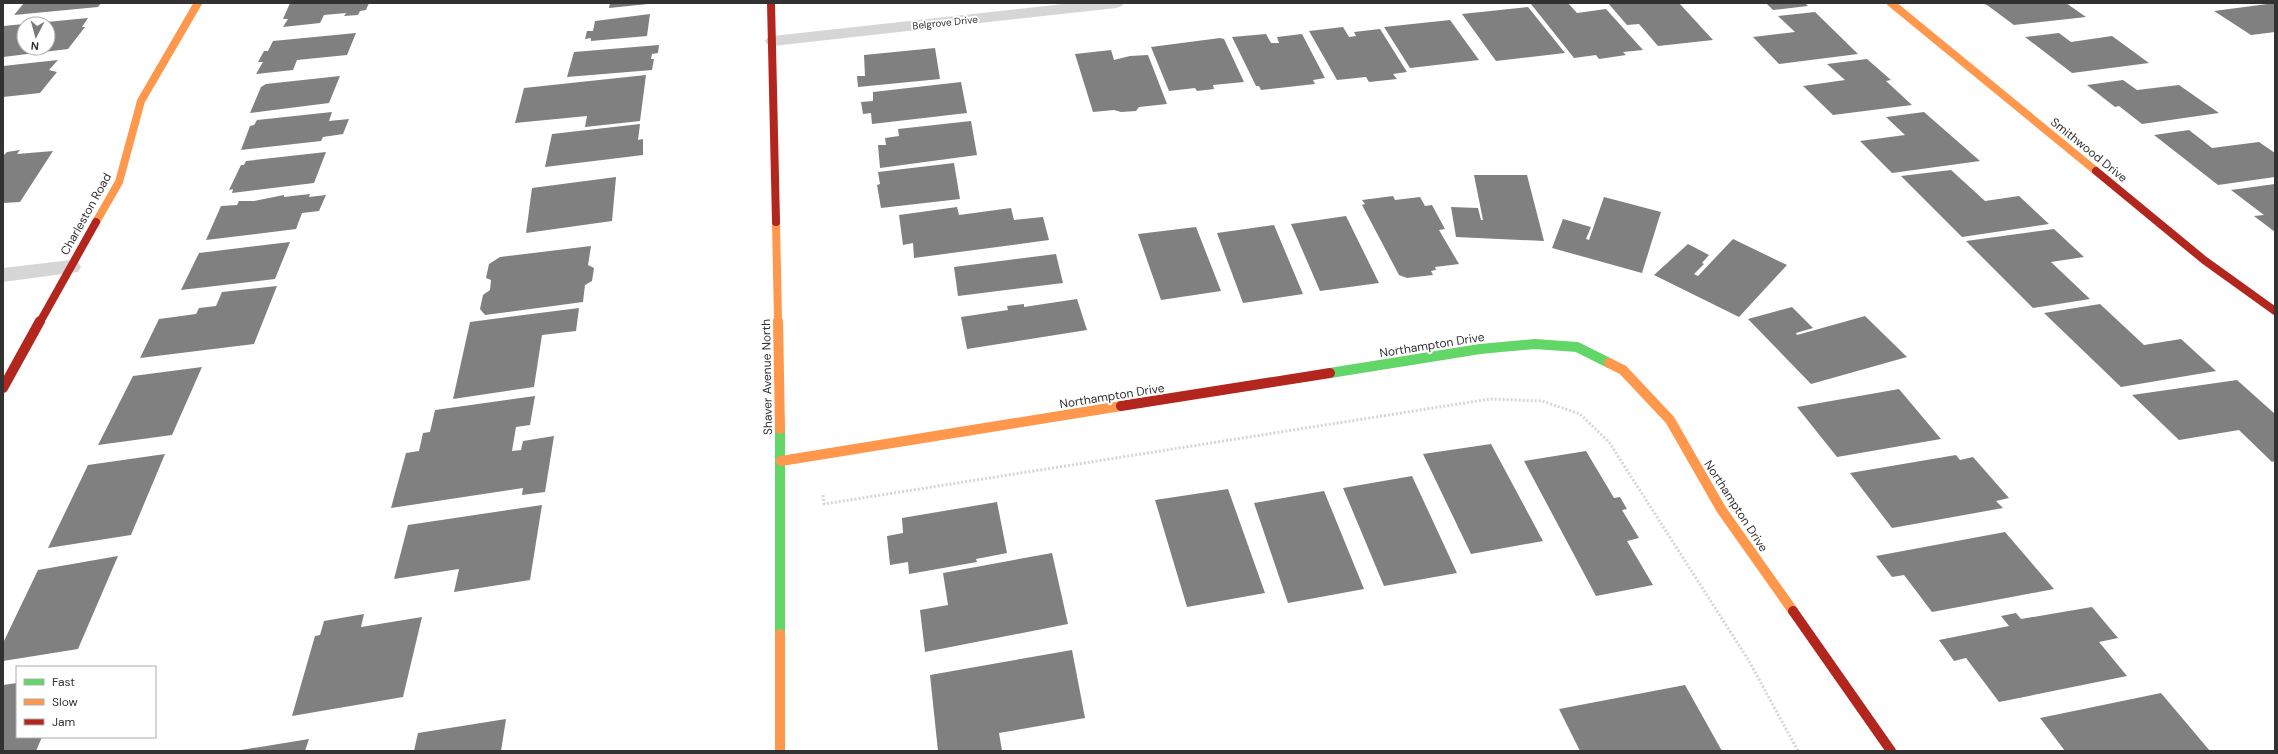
<svg xmlns="http://www.w3.org/2000/svg" width="2278" height="754" viewBox="0 0 2278 754" font-family="'DM Sans',sans-serif">
<rect width="100%" height="100%" fill="#fff"/>
<path fill="#808080" d="M24,3H101L98,7L14,15Z
M290,3H369L366,10L360,11L358,15L344,16L346,13L324,15L320,23L283,27L288,19H283Z
M610,3H648V4L609,8Z
M1568,3L1577,13L1606,9L1643,50L1623,52L1626,55L1599,59L1596,55L1574,58L1531,4Z
M1608,3H1679L1713,40L1658,46L1639,24L1627,25Z
M1766,3H1805L1808,6L1773,10Z
M1981,3H2066L2086,17L2014,25L1987,5Z
M2275,3V32L2251,35L2214,11Z
M1528,7L1565,53L1496,61L1462,14Z
M1815,12L1858,54L1779,64L1753,37L1795,32L1778,16Z
M650,14L647,36L591,41V38L585,39L587,31H593L595,21Z
M88,18L82,27H85L68,49L3,57V26L24,24V48H48V24L36,23Z
M1450,20L1479,60L1410,68L1384,27Z
M1343,27L1349,37L1356,36L1354,32L1380,29L1407,72L1393,74L1397,79L1369,82L1366,77L1337,80L1309,31Z
M356,33L347,55L297,60L293,70L256,74L263,62H258L264,51H268L273,41Z
M2059,33L2071,42L2112,36L2149,63L2072,73L2025,37Z
M1266,34L1271,43H1279L1277,37L1302,34L1325,78L1313,80L1315,84L1261,90L1259,86H1256L1232,37Z
M1220,38L1224,39L1244,82L1213,85L1214,89L1197,91L1195,88L1169,91L1151,47Z
M659,45L658,53L652,54L651,59H654L652,70L567,77L574,52Z
M935,48L940,79L858,87L857,76H865L864,55Z
M1111,50L1114,60L1130,56L1148,55L1167,104L1139,107L1136,111L1121,112L1114,110L1093,112L1075,54Z
M1867,59L1891,80L1886,81L1912,105L1833,115L1803,86L1845,80L1827,64Z
M58,60L49,70L57,72L40,93L3,97V66Z
M646,75L640,121L585,127L587,116L515,123L524,88Z
M340,76L329,103L250,113L261,87L266,84Z
M2123,80L2137,90L2179,85L2219,113L2142,124L2119,106L2115,107L2087,85Z
M961,82L967,113L872,124L871,113L863,114L861,102L873,101V92Z
M332,112L329,121L349,119L343,134L323,137L321,141L241,150L250,126L254,125L257,120Z
M1924,112L1980,161L1892,173L1860,141L1905,135L1886,117Z
M971,121L977,155L880,168L878,145H886L885,138L899,136L898,129Z
M640,124L638,140L643,139V155L545,167L552,134Z
M2189,130L2212,148L2259,142L2275,153V177L2218,185L2154,135Z
M20,150L17,154L53,151L20,202L3,203V156L7,152Z
M326,152L314,183L232,193L233,189L229,190L241,165H244L246,161Z
M954,163L960,199L881,208L877,185L880,184L878,172Z
M1951,170L1985,201L2019,196L2049,224L1962,237L1901,176Z
M1474,175H1527L1544,241L1456,237L1451,207L1478,208L1481,220H1483Z
M616,177L612,221L526,233L532,188Z
M2275,184V232L2254,216L2264,215L2231,190Z
M310,194L309,197L326,195L319,211L302,213L296,229L206,240L221,206L237,205L239,201H254L284,195V197Z
M1393,196L1395,200L1420,197L1425,206L1432,205L1445,229L1439,230L1459,264L1435,267L1436,270L1431,271L1433,275L1407,278L1399,275L1362,205L1365,204L1362,200Z
M1604,197L1661,212L1642,273L1552,248L1563,219L1591,227L1586,239L1589,240Z
M957,207L959,215L1011,208L1014,220L1043,217L1049,240L914,258L913,243L903,245L899,215Z
M1346,216L1379,283L1320,291L1291,224Z
M1274,225L1303,294L1243,303L1217,233Z
M1196,227L1221,291L1161,300L1138,234Z
M2054,229L2084,257L2051,262L2090,299L2033,308L1966,241Z
M1733,239L1787,265L1739,317L1654,275L1688,244L1709,255L1702,263L1704,264L1694,274L1698,276Z
M290,242L275,279L181,290L199,253Z
M591,246L588,265L594,268L592,281L585,285L583,302L485,315L480,309L483,295L490,290L491,280L486,278L489,264L500,257Z
M1056,254L1063,283L958,296L954,267Z
M277,286L254,344L140,358L159,319L196,314L199,308L216,306L222,292Z
M1077,299L1087,330L967,349L961,317L1008,310L1007,306L1024,304V307Z
M2100,304L2144,345L2181,339L2216,371L2121,387L2044,313Z
M1792,307L1813,328L1796,333L1797,335L1865,316L1907,357L1811,384L1748,319Z
M579,308L576,331L542,335L534,387L453,399L470,322Z
M202,367L172,435L98,445L133,376Z
M2237,380L2275,414V461L2272,462L2239,430L2179,440L2132,395Z
M1899,389L1941,439L1837,457L1797,407Z
M535,396L530,425L516,427L512,451L521,450L523,441L554,436L545,492L522,495L523,488L391,508L406,453L419,451L423,433L430,432L435,410Z
M1491,444L1543,541L1471,554L1423,454Z
M1586,451L1614,498L1620,497L1627,509L1622,510L1639,538L1627,541L1653,585L1596,596L1524,461Z
M165,454L131,535L48,548L88,465Z
M1956,455L1960,460L1973,457L2009,498L1996,501L2003,508L1892,528L1850,473Z
M1412,476L1457,573L1384,586L1343,488Z
M1228,489L1265,593L1187,607L1155,500Z
M1324,491L1364,589L1288,603L1254,503Z
M997,502L1007,553L976,559L977,562L909,574L908,562L890,565L887,536L903,533L902,518Z
M542,505L530,580L454,592L459,569L394,579L408,525Z
M2005,532L2054,589L1932,612L1904,575L1892,577L1876,556Z
M1052,553L1068,624L925,652L920,610L948,605L943,573Z
M118,556L78,649L3,661V643L38,570Z
M2092,607L2118,638L2099,642L2127,676L1999,702L1966,658L1954,661L1939,640L2009,626L2001,616L2016,613L2021,619Z
M364,614L361,627L422,617L403,697L292,716L315,636L320,635L324,621Z
M1072,650L1085,718L999,733L1002,751H938L930,675Z
M17,683V737H42L36,751H3V685Z
M1685,685L1722,751H1580L1559,709Z
M2161,693L2210,751H2065L2040,718Z
M506,719L501,751H414L418,733Z
M309,739L305,751H241V750Z"/>
<g fill="none" stroke-linecap="round" stroke-linejoin="round">
<path stroke="#d6d6d6" stroke-width="3" stroke-dasharray="2 2" stroke-linecap="butt" d="M823,495L824,504L1490,399L1542,401L1580,414L1609,442L1749,661L1798,751"/>
<path fill="#d6d6d6" fill-rule="evenodd" d="M1073,3H1124L1122,6L1116,8L773,46L767,44L765,41L767,38L773,36Z
M71,260L78,262L81,267L78,272L3,282V268Z"/>
<path stroke="#63d668" stroke-width="10" d="M1330,373L1480,349L1535,344L1577,347L1609,363
M780,429V634"/>
<path stroke="#ff974d" stroke-width="8" d="M1891,3L2096,171
M96,222L119,182L141,101L198,3
M776,222L778,322"/>
<path stroke="#ff974d" stroke-width="10" d="M778,321L780,429
M1609,363L1623,370L1670,420L1721,509L1793,611
M781,461L1121,406
M780,634V751"/>
<path stroke="#b3261e" stroke-width="8" d="M771,3L776,222
M2096,171L2204,260L2275,311
M40,322L96,222"/>
<path stroke="#b3261e" stroke-width="10" d="M3,388L40,321
M1121,406L1330,373
M1793,611L1891,751"/>
</g>
<g text-anchor="middle" stroke-width="4" stroke-linejoin="round" paint-order="stroke">
<g font-size="10" fill="#323232" stroke="#fff">
<text transform="translate(945 22) rotate(-6)" y="4">Belgrove Drive</text>
</g>
<g font-size="12" fill="#323232" stroke="#fff">
<text transform="translate(2089 150) rotate(39)" y="4">Smithwood Drive</text>
<text transform="translate(86 214) rotate(-61)" y="4">Charleston Road</text>
<text transform="translate(1432 345) rotate(-9)" y="4">Northampton Drive</text>
<text transform="translate(767 377) rotate(-91)" y="4">Shaver Avenue North</text>
<text transform="translate(1112 396) rotate(-9)" y="4">Northampton Drive</text>
<text transform="translate(1736 506) rotate(57)" y="4">Northampton Drive</text>
</g>
</g>
<rect width="2278" height="754" fill="none" stroke="#323232" stroke-width="8"/>
<rect x="16" y="666" width="140" height="72" fill="#ffffff" stroke="#adadad"/>
<rect x="24" y="679" width="20" height="6" fill="#63d668" stroke="#adadad"/>
<text x="52" y="686" font-size="12" fill="#323232">Fast</text>
<rect x="24" y="699" width="20" height="6" fill="#ff974d" stroke="#adadad"/>
<text x="52" y="706" font-size="12" fill="#323232">Slow</text>
<rect x="24" y="719" width="20" height="6" fill="#b3261e" stroke="#adadad"/>
<text x="52" y="726" font-size="12" fill="#323232">Jam</text>
<g transform="translate(36 36) rotate(186)"><circle r="19" fill="#ffffff" stroke="#adadad"/>
<path d="M0-3L7 15L0 10L-7 15Z" fill="#7a7a7a"/>
<text y="-6" font-size="11" font-weight="bold" text-anchor="middle" fill="#323232">N</text>
</g>
</svg>
